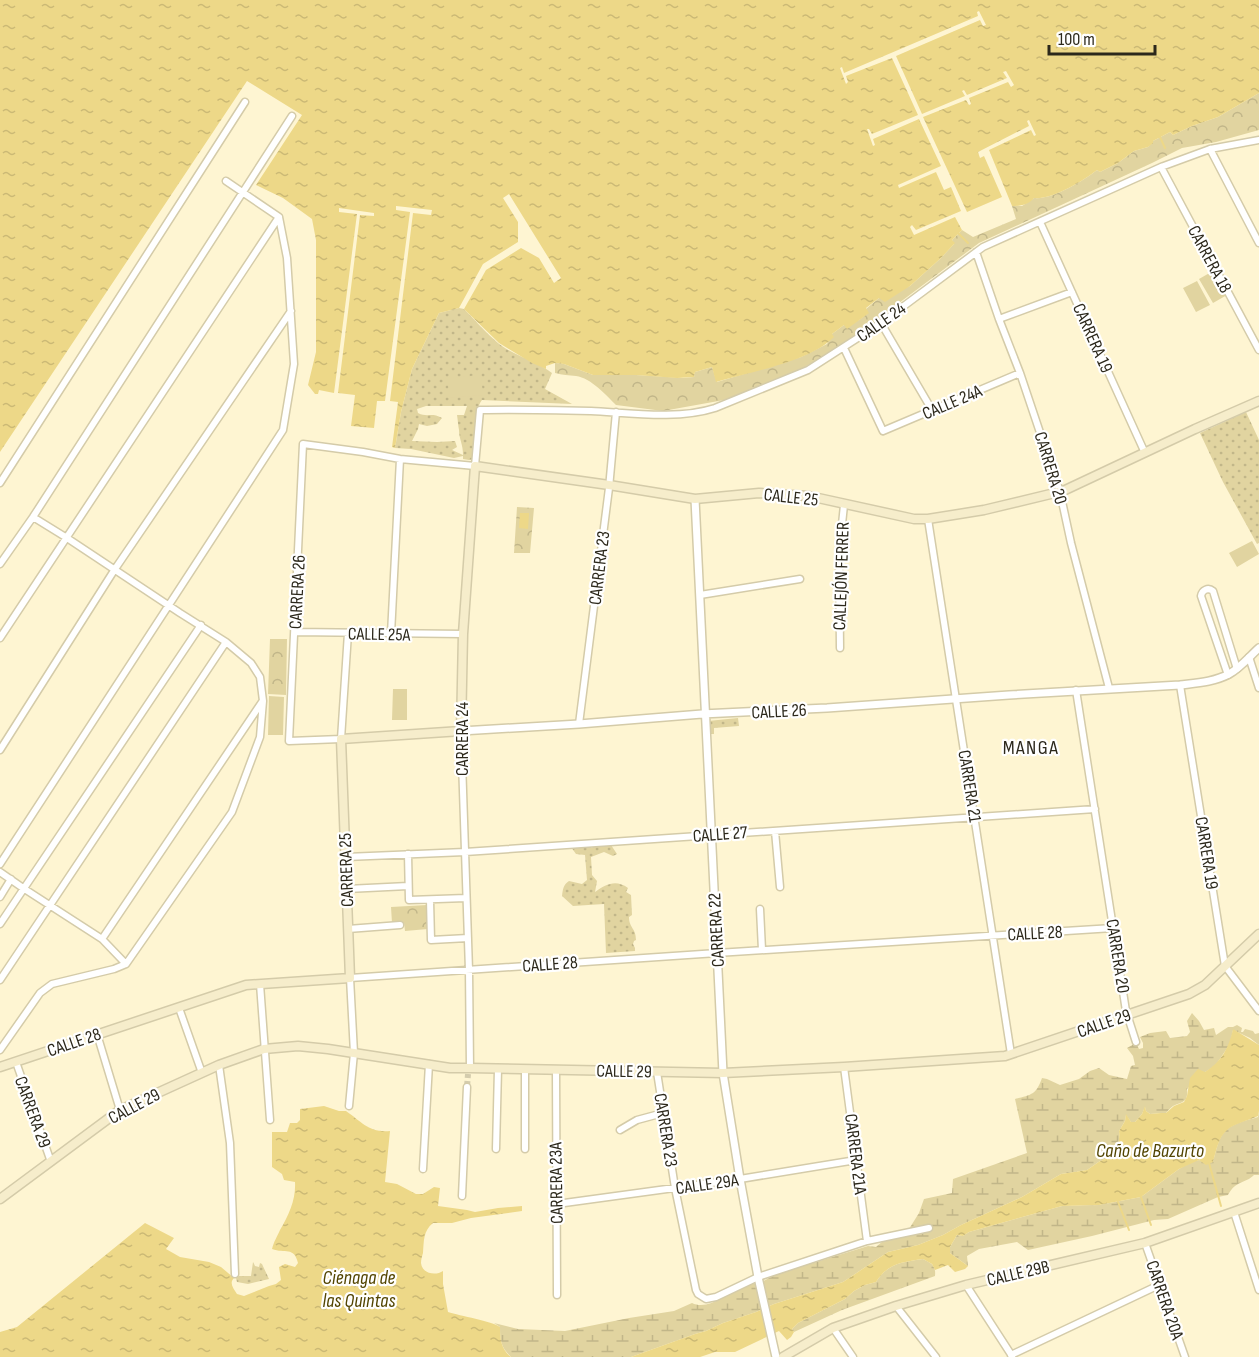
<svg xmlns="http://www.w3.org/2000/svg" width="1259" height="1357" viewBox="0 0 1259 1357" font-family="'Sofia Sans Condensed',sans-serif">
<defs>
<pattern id="grass-dots" width="8" height="8" patternUnits="userSpaceOnUse" patternTransform="scale(1.5)"><rect width="8" height="8" fill="#e1d4a0"/><path d="M2 2h.1M6 6h.1" fill="none" stroke="#c1b689" stroke-width="1.8" stroke-linecap="round"/></pattern>
<pattern id="wetland-marsh" width="20" height="14" patternUnits="userSpaceOnUse" patternTransform="scale(1.5)"><rect width="20" height="14" fill="#e1d4a0"/><path d="M1 5h8M5 5V1M11 12h8M15 12V8" fill="none" stroke="#c1b689"/></pattern>
<pattern id="park-crowns" width="20" height="18" patternUnits="userSpaceOnUse" patternTransform="scale(1.5)"><rect width="20" height="18" fill="#e1d4a0"/><path d="M2 6a3 3 0 1 1 6 0M12 15a3 3 0 1 1 6 0" fill="none" stroke="#c1b689"/></pattern>
<pattern id="water-ripples" width="26" height="14" patternUnits="userSpaceOnUse" patternTransform="scale(1.5)"><rect width="26" height="14" fill="#edd888"/><path d="M2 4q2-2 4 0t4 0M15 11q2-2 4 0t4 0" fill="none" stroke="#cbb975"/></pattern>
</defs>
<rect width="100%" height="100%" fill="#fef5d2"/>
<path fill="url(#grass-dots)" fill-rule="evenodd" d="M459,308L464,309C475,320 486,333 498,343C514,356 536,361 552,373L545,389L572,404L482,400C473,411 475,444 474,459L469,460L463,459V456L454,458L411,449L395,448L401,412L412,369L439,313ZM426,406H467L464,415H457C458,421 458,425 459,430C459,439 463,444 463,455L452,450L457,447L455,441L437,442L412,441L418,429L419,424L427,426L437,424L442,418C431,412 428,418 418,413L417,409Z
M1246,412L1259,440V543L1257,544L1223,482L1200,433Z
M738,718L739,726L714,728V734H709L708,721Z
M595,843L611,845L617,854L613,856L604,852L591,857L592,875L597,881L595,892C606,884 616,879 628,888L626,892L631,895L632,915L629,917C629,928 636,928 636,940L634,941L633,944L635,948V951L606,953L604,904L573,906L562,896C563,889 563,885 569,881L582,884L587,880L585,855L576,854L571,847L588,844L592,848Z
M253,1262L255,1266L259,1267L260,1263L262,1264L269,1279L248,1284L237,1282L236,1278L239,1276H251Z"/>
<path fill="url(#wetland-marsh)" d="M1192,1013L1199,1021L1204,1030L1214,1028L1216,1035L1228,1027H1233L1237,1025L1242,1028L1241,1032H1243L1245,1029L1253,1031L1255,1034L1259,1033V1045L1250,1038L1233,1030L1230,1044L1215,1066L1205,1072L1187,1089C1188,1103 1183,1101 1173,1106C1170,1108 1168,1111 1166,1113H1161L1150,1114L1146,1111L1145,1107L1142,1114L1135,1122H1131L1126,1115L1125,1121L1119,1131C1120,1140 1118,1147 1114,1156L1100,1161L1087,1170L1061,1174L1022,1197L961,1225L943,1235L918,1245L888,1252L843,1282L774,1304L756,1312L723,1323L706,1331L695,1334L631,1357H511C501,1347 500,1341 500,1327L494,1323L518,1329L565,1331L629,1318L674,1311L692,1303C708,1311 728,1293 742,1287C748,1284 755,1284 761,1282C765,1281 770,1277 774,1275L868,1246L876,1247L890,1235L909,1229L919,1213L924,1199L952,1193L953,1179L1027,1153L1015,1099C1031,1095 1036,1095 1042,1078L1047,1079L1060,1085L1079,1079L1090,1071L1099,1068L1109,1075L1127,1079L1131,1066L1135,1065L1133,1056L1127,1048L1136,1043L1139,1049L1143,1048V1043L1140,1037L1150,1033L1166,1031L1170,1038L1187,1036L1190,1032L1187,1021Z
M1259,1111V1175H1254C1245,1184 1236,1180 1228,1195L1218,1197L1168,1219L1154,1220L1092,1236L1028,1250L1017,1242L979,1249L967,1256L968,1266L950,1253V1247L957,1235L963,1236L969,1232L1062,1206L1099,1205L1141,1197L1179,1169L1191,1162L1199,1160L1209,1163L1213,1162C1216,1151 1218,1138 1226,1130C1234,1123 1248,1120 1258,1117Z
M923,1259C932,1264 936,1265 935,1276L842,1310L794,1332L792,1329L798,1323L845,1299L854,1291L865,1285L876,1282C888,1263 903,1262 923,1259Z"/>
<path fill="url(#park-crowns)" d="M1259,93V130L1216,142L1182,148L1152,163L979,243L847,342L786,378L724,400L663,411L616,405C606,395 591,378 576,376C569,375 562,375 555,373V363L564,364L593,375H636L683,378L694,377L695,372L712,367L717,382L801,357L827,344L832,334L844,325L859,320L868,313L866,309L879,298L910,286L941,258L954,244L952,240L962,230L973,237L1016,219L1012,206H1022L1034,198C1052,200 1083,181 1097,170L1100,172L1118,163L1134,151L1148,147L1153,141L1170,132L1173,135L1192,126L1218,117Z
M517,507L534,508L530,553H514Z
M270,639H287L286,695L268,694Z
M427,905L428,929L405,931L404,923H392L391,907Z"/>
<path fill="#e1d4a0" d="M1213,271L1227,295L1213,303L1199,279Z
M1197,281L1210,305L1196,312L1183,288Z
M481,375L483,395L450,398L447,378Z
M1252,541L1259,554L1237,567L1229,553Z
M393,689H407V720H392Z
M269,696L284,697L283,735H268Z"/>
<path fill="url(#water-ripples)" d="M0,0H1259V93L1218,117L1192,126L1173,135L1170,132L1153,141V143L1148,147L1134,151L1118,163L1100,172L1097,170C1083,181 1052,200 1034,198C1028,205 1021,206 1012,206L989,150L1031,130L1034,136L1036,135L1029,120L1027,121L1029,126L978,152L980,158L984,156L1002,197L967,212L923,117L966,100L969,105L971,104L969,98L1008,82L1011,87L1014,85L1006,71L1003,72L1007,78L967,95L964,90L962,91L965,96L922,114L896,56L980,20L983,26L986,25L979,11L977,12L978,16L844,73L842,67L840,68L846,84L848,82L846,76L892,58L918,115L872,134L869,129H867L873,146L875,145L873,139L919,119L941,166L898,185L899,188L936,172L944,190L951,187L961,211L916,230L912,225L910,227L914,235L955,217L962,230L952,240L955,243L941,258L910,286L885,302L879,298L866,308L869,313L847,329L844,325L832,334L834,337C809,362 750,372 716,382L712,367L695,372L694,377L677,378L636,375H593L564,364L555,363L546,366V369L532,363L499,343L464,309L486,270L521,248L539,258L554,283L561,278L509,194L503,198L518,222V242L483,264L459,308L439,313L412,369L401,412L395,448L392,447L398,402L390,401L413,213L431,215L432,210L396,206V210L410,212L385,401H377L374,428L351,426L355,395L338,393L360,215L374,216V213L339,208V212L357,214L334,393L319,390L318,394H315L308,385L316,352V240L312,219L283,198L256,185L302,115L247,81L0,452Z
M520,513H529L528,529L519,528Z
M1233,1029L1259,1045V1111L1258,1116C1250,1120 1233,1124 1227,1130C1218,1138 1216,1151 1213,1162L1206,1165L1199,1160L1179,1169L1141,1197L1099,1205L1062,1206L969,1232L963,1236L957,1235L950,1247V1253L968,1266L965,1269L955,1272L948,1265L935,1270L932,1264L923,1259C903,1262 888,1263 876,1282L865,1285L854,1291L845,1299L798,1323L792,1329L794,1332L791,1337L787,1340L779,1331L735,1352H715L700,1357H631L695,1334L706,1331L723,1323L756,1312L774,1304L843,1282L888,1252L918,1245L943,1235L961,1225L1022,1197L1061,1174L1087,1170L1100,1161L1114,1156C1118,1147 1120,1140 1119,1131L1125,1121L1126,1114L1131,1122H1135L1142,1114L1145,1106L1146,1111L1150,1114L1161,1113H1166L1174,1106L1184,1102L1187,1096L1190,1078L1198,1069L1205,1072C1221,1062 1229,1048 1233,1029Z
M324,1106L339,1111H346C362,1122 369,1133 390,1131L385,1182L397,1184L416,1194H423L434,1187L440,1188L438,1206L467,1210L475,1212L498,1208L522,1206V1211L471,1218L452,1223H433C423,1231 424,1241 423,1253C422,1256 421,1260 421,1263C422,1274 436,1276 443,1271V1284L448,1312C460,1316 492,1321 500,1327C500,1339 501,1349 511,1357H0V1332L17,1327L145,1223L174,1238L166,1249L180,1257L209,1262L221,1267L234,1278C229,1283 233,1288 237,1294L244,1296L269,1286L276,1284L281,1280L279,1267L285,1264L295,1267L298,1263C294,1246 285,1254 272,1249C274,1241 277,1237 280,1230C289,1215 296,1199 295,1182L284,1180L282,1174L272,1167V1132H287L290,1123H297L300,1120V1109Z"/>
<g fill="none" stroke-linecap="round" stroke-linejoin="round">
<path stroke="#edd888" stroke-width="2" d="M1160,137L1165,148
M958,233L968,243
M1209,1163L1221,1206
M1141,1197L1151,1225
M1118,1202L1129,1230"/>
<path stroke="#d4ccad" stroke-width="6" stroke-dasharray="6 3" stroke-linecap="butt" d="M467,1087L468,1074"/>
<g stroke="#d4cba9" stroke-width="9">
<path id="minor" d="M1210,149L1259,243
M1161,167L1259,350
M1040,222L1145,453
M976,252L999,319L1020,373L1060,492L1071,543L1109,688
M999,319L1072,292
M881,323L932,410
M844,348L883,431L1020,373
M0,483L245,102
M928,519L1011,1054
M0,564L33,517L292,116
M700,595L800,579
M295,632L463,634
M348,633L341,739L289,741L303,444L363,452L400,459L475,466L480,410C517,409 554,410 591,411C630,413 678,420 715,408L808,370L881,323L983,247L1161,167L1210,149L1259,140
M391,634L400,459
M0,638L279,217
M840,648L839,553L844,505
M1249,657L1259,688
M1228,675L1201,596C1202,590 1208,587 1213,591L1237,669
M1180,685L1225,966L1259,1011
M1076,690L1126,1011L1136,1042
M579,724L609,488L616,412
M461,731L469,970L470,1068
M0,750L115,569L291,311
M775,831L780,887
M408,854L409,900L466,898
M346,857L465,852L1095,809
M0,864L283,430L294,364L287,258L279,217L226,181
M0,872L23,888L102,939L126,964
M347,889L408,886
M0,897L11,879
M430,900L431,940L468,938
M760,909L762,950
M0,924L201,625
M348,929L400,925
M102,939L262,702
M0,980L226,642
M260,984L270,1120
M179,1008L202,1073
M97,1034L120,1110
M0,1050L40,993L52,984L114,969L126,964L232,812L260,737L263,701L260,677L251,663L226,642L180,613L67,538L33,517
M16,1062L51,1162
M219,1065L230,1143L235,1274
M844,1067L867,1241
M525,1069V1149
M556,1070L557,1295
M657,1072L675,1188L696,1290L698,1294L706,1299L716,1297L758,1277L867,1241L929,1228
M349,1106L354,1053L350,978L717,953L1113,928
M620,1130L637,1120L663,1113
M496,1149L498,1069
M423,1169L429,1064
M462,1196L467,1087
M557,1204L740,1179L856,1160
M1234,1212L1259,1290
M1145,1243L1185,1357
M966,1285L1012,1356
M896,1306L936,1357
M833,1328L853,1357
M1011,1355L1159,1285"/>
</g>
<g stroke="#d4cba9" stroke-width="10">
<path id="tertiary" d="M695,499L723,1073L740,1179L758,1277L776,1357
M461,731L579,724L702,714L827,708L1009,695L1180,685C1196,683 1214,682 1229,674C1240,668 1249,657 1259,648"/>
</g>
<g stroke="#d4cba9" stroke-width="11">
<path id="secondary" d="M0,1067L246,985L350,978L341,739L461,731L463,634L475,466L609,485L695,499L759,493L809,496L914,519H928L984,510L1063,491L1195,429L1259,401
M0,1199L120,1110L219,1065L264,1049L298,1046L328,1049L450,1068H470L723,1073L844,1067L1005,1056L1189,994L1205,985L1259,934
M783,1357L833,1328L896,1306L966,1285L1145,1243L1259,1203"/>
</g>
<use href="#minor" stroke="#fff" stroke-width="6"/>
<use href="#tertiary" stroke="#fff" stroke-width="7"/>
<use href="#secondary" stroke="#f6edcb" stroke-width="8"/>
</g>
<g text-anchor="middle" stroke-width="4.5" stroke-linejoin="round" paint-order="stroke">
<g font-size="18" fill="#2c281b" stroke="#fff">
<text transform="translate(1210 259) rotate(62)" y="6">CARRERA 18</text>
<text transform="translate(881 322) rotate(-35)" y="6">CALLE 24</text>
<text transform="translate(1093 338) rotate(66)" y="6">CARRERA 19</text>
<text transform="translate(952 402) rotate(-23)" y="6">CALLE 24A</text>
<text transform="translate(1051 468) rotate(73)" y="6">CARRERA 20</text>
<text transform="translate(791 497) rotate(6)" y="6">CALLE 25</text>
<text transform="translate(599 568) rotate(-83)" y="6">CARRERA 23</text>
<text transform="translate(841 576) rotate(-88)" y="6">CALLEJÓN FERRER</text>
<text transform="translate(297 592) rotate(-87)" y="6">CARRERA 26</text>
<text transform="translate(379 634) rotate(1)" y="6">CALLE 25A</text>
<text transform="translate(779 711) rotate(-3)" y="6">CALLE 26</text>
<text transform="translate(462 739) rotate(-90)" y="6">CARRERA 24</text>
<text transform="translate(970 786) rotate(81)" y="6">CARRERA 21</text>
<text transform="translate(720 834) rotate(-4)" y="6">CALLE 27</text>
<text transform="translate(1207 853) rotate(81)" y="6">CARRERA 19</text>
<text transform="translate(346 870) rotate(-92)" y="6">CARRERA 25</text>
<text transform="translate(716 930) rotate(-93)" y="6">CARRERA 22</text>
<text transform="translate(1035 933) rotate(-3)" y="6">CALLE 28</text>
<text transform="translate(1118 956) rotate(81)" y="6">CARRERA 20</text>
<text transform="translate(550 964) rotate(-4)" y="6">CALLE 28</text>
<text transform="translate(1104 1023) rotate(-19)" y="6">CALLE 29</text>
<text transform="translate(74 1042) rotate(-19)" y="6">CALLE 28</text>
<text transform="translate(624 1071) rotate(1)" y="6">CALLE 29</text>
<text transform="translate(134 1106) rotate(-28)" y="6">CALLE 29</text>
<text transform="translate(33 1112) rotate(70)" y="6">CARRERA 29</text>
<text transform="translate(666 1130) rotate(81)" y="6">CARRERA 23</text>
<text transform="translate(856 1154) rotate(83)" y="6">CARRERA 21A</text>
<text transform="translate(556 1183) rotate(-91)" y="6">CARRERA 23A</text>
<text transform="translate(707 1184) rotate(-8)" y="6">CALLE 29A</text>
<text transform="translate(1018 1273) rotate(-13)" y="6">CALLE 29B</text>
<text transform="translate(1165 1300) rotate(71)" y="6">CARRERA 20A</text>
</g>
<g font-size="20" letter-spacing="1.5" fill="#2c281b" stroke="#fff">
<text x="1031" y="754">MANGA</text>
</g>
<g font-size="20" font-style="italic" fill="#534502" stroke="#fff">
<text x="1150" y="1157">Caño de Bazurto</text>
<text x="359" y="1284">Ciénaga de<tspan x="359" dy="23">las Quintas</tspan></text>
</g>
</g>
<path d="M1049 45v9h106v-9" fill="none" stroke="#2c281b" stroke-width="3"/>
<text x="1058" y="45" font-size="18" fill="#2c281b" stroke="#ffffff" stroke-width="4.5" paint-order="stroke">100 m</text>
</svg>
